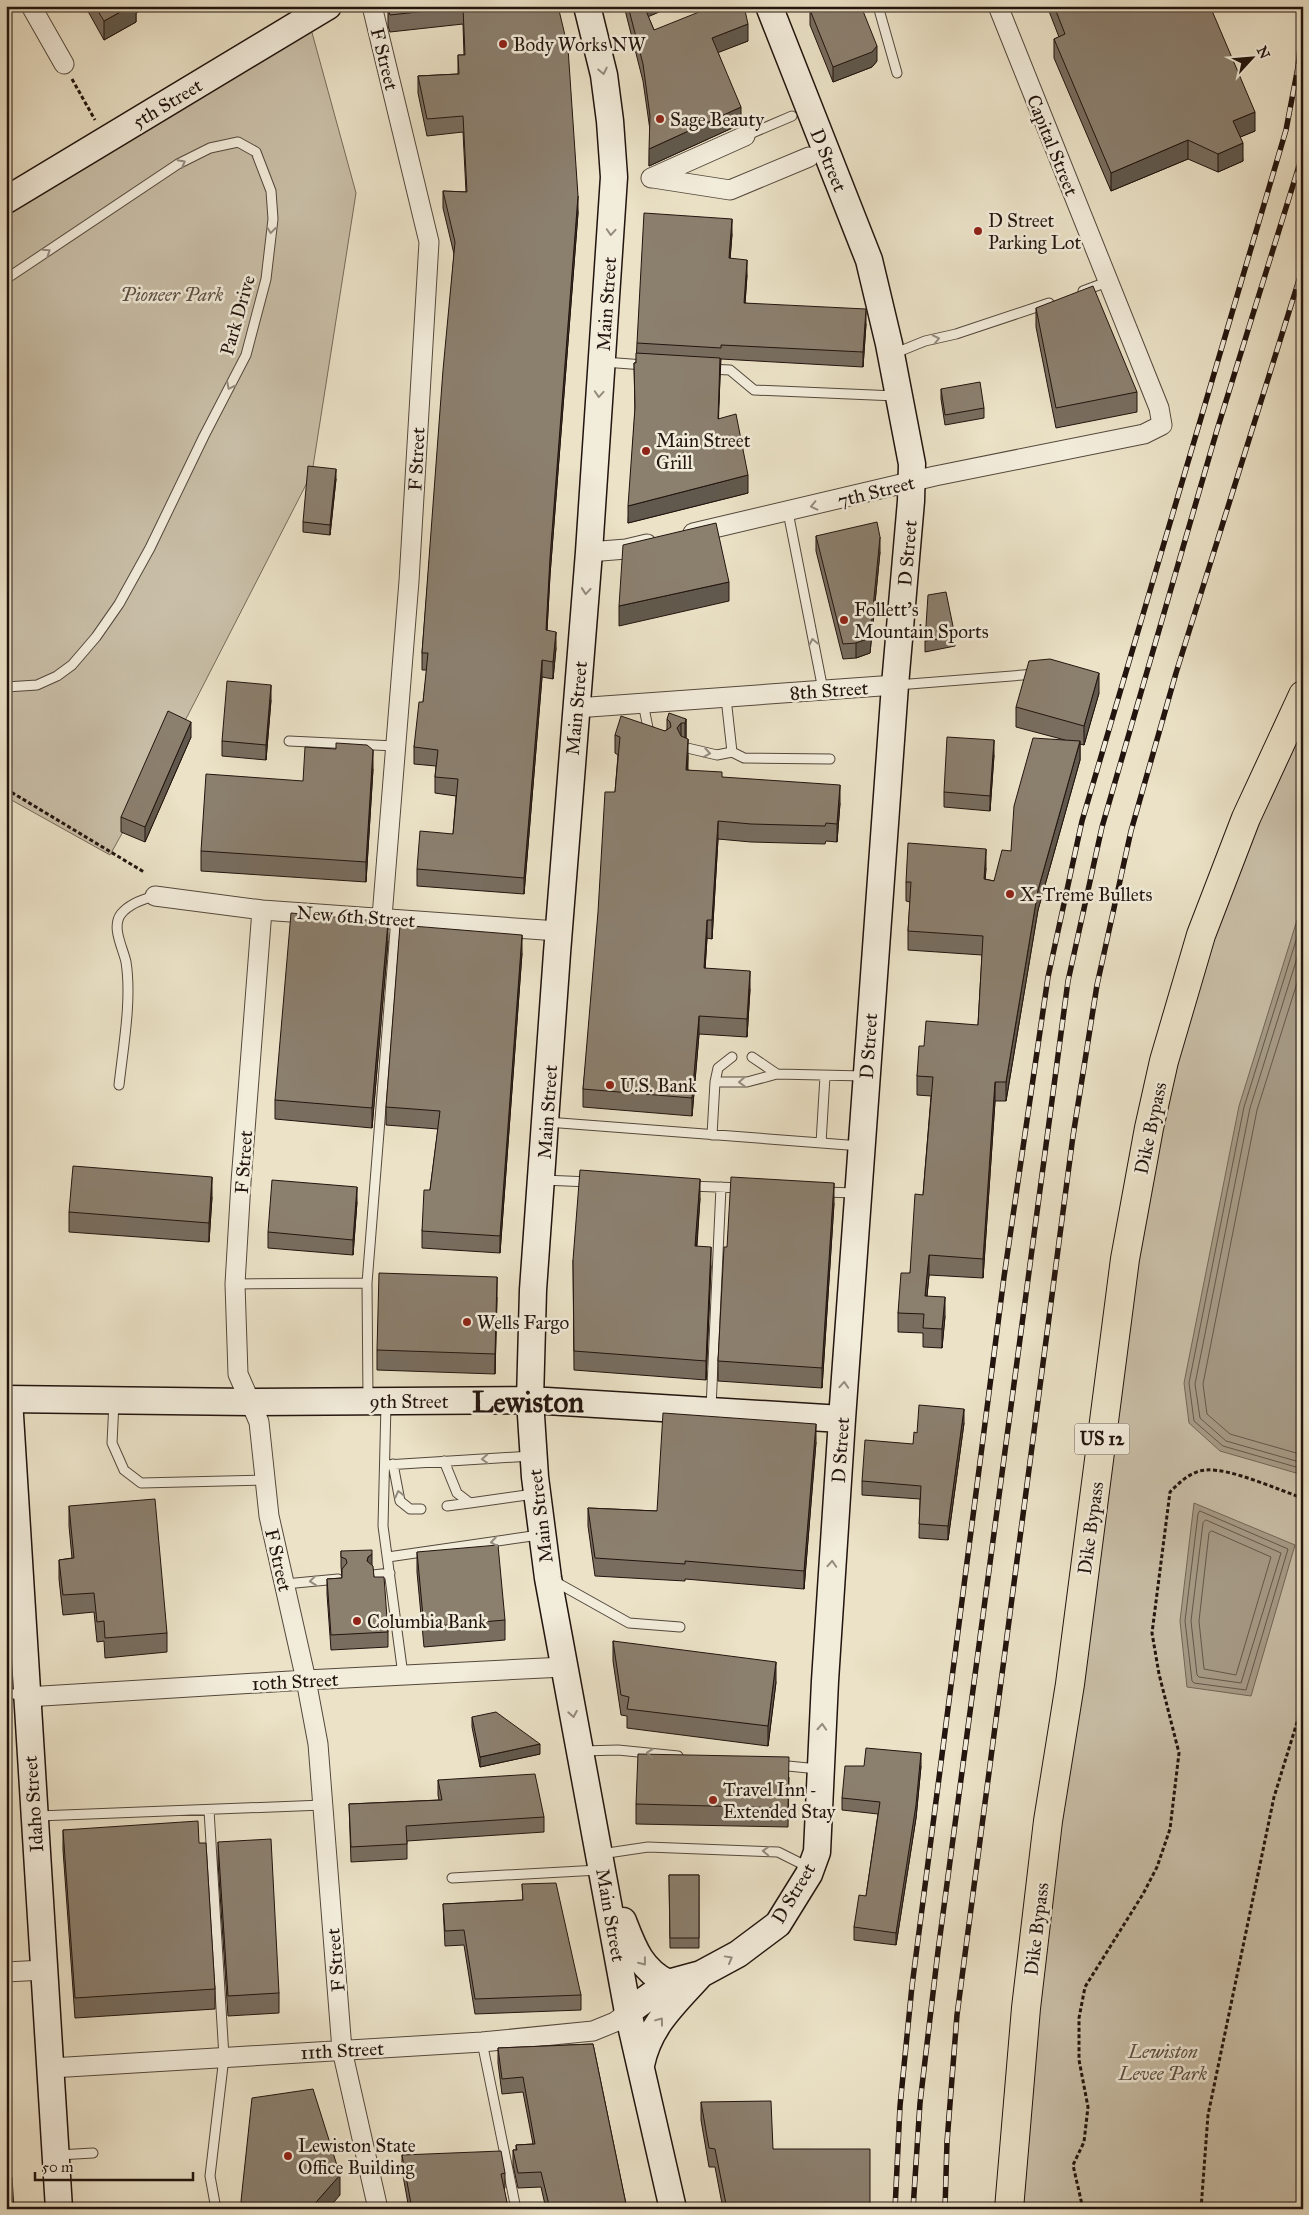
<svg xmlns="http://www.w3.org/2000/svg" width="1309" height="2215" viewBox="0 0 1309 2215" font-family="'IM FELL Great Primer',serif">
<rect width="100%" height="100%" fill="#ebe2c7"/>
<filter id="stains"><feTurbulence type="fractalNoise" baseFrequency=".004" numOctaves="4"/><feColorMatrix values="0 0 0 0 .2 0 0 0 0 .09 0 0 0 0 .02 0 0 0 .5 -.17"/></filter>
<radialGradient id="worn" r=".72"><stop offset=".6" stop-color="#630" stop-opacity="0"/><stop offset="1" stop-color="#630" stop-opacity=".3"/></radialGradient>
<path fill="#c9bfa8" stroke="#766a5b" d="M308,18L356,193L312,473L188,715L110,855L6,797V200Z
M1303,695V2209H1009L1164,1061Z"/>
<path fill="#a79c88" stroke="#726657" d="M1303,901V1475L1220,1451L1189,1423L1184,1383L1239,1106Z
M1194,1503L1295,1545L1251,1696L1187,1687L1180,1621Z"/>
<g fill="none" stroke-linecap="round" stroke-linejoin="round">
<path stroke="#64584b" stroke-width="1" d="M1303,918L1244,1107L1189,1383L1194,1421L1223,1446L1303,1469
M1303,939L1250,1108L1195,1384L1200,1418L1226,1441L1303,1463
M1303,964L1257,1110L1203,1384L1207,1414L1230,1434L1303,1455
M1200,1511L1288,1549L1246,1690L1194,1683L1192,1681L1185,1621L1198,1514Z
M1206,1520L1281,1553L1241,1683L1199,1677L1197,1675L1191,1621L1203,1523Z
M1212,1531L1271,1557L1236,1675L1204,1669L1199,1621L1209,1533Z"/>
<g stroke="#54483c" stroke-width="11">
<path id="lane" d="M878,6L897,73
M745,136L792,116
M6,279L178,164L210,148L238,142L256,152L271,191L273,219L266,279L246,355L204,436L150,548L119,604L96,637L72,665L57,676L37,685L6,687
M1083,291L1107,282
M893,354L925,341L956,334L1049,303
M604,362L644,365
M709,369L730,370L754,390L896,396
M788,512L823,690
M897,685L1036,674
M726,698L732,752L744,758L830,759
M643,703L648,728L652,734
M289,741L395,746
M683,747L717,755L732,752
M752,1057L777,1074
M715,1082L718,1068L732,1057
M119,1085C123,1048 132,1000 126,962C123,948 111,927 121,914C129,904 143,899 155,896
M547,1122L861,1146
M712,1135L715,1082H747L777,1074L864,1076
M821,1143L825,1076
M543,1180L590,1182
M690,1186L742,1188
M822,1192L857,1193
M235,1284L367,1283
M368,1399L367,1283L396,918
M114,1402L112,1443L124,1470L141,1483L266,1480
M386,1404L383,1526L403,1675
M711,1408L721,1187
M444,1461L457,1493L470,1503L534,1494
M393,1464L400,1501L410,1509H421
M386,1465L531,1456
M447,1506L470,1503
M388,1557L539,1535
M373,1575L390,1573
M554,1581L629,1623L680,1627
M285,1584L338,1579
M6,1692L25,1697
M582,1751L618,1750L678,1756
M778,1765L818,1769
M209,1810L224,2057L210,2176L216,2209
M38,1816L323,1805
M601,1854L648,1847L778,1852L808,1867
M452,1878L599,1870
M482,2042L516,2209
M58,2155L93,2153"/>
</g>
<g stroke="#54483c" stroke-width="21">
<path id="street" d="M31,6L64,64
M372,6L429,242L409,581L382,917
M651,178L745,136
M653,178L730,190L809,157
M693,533L935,476L1144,434L1162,425L1159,408L998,6
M589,552L626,549L647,544
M576,708L895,685
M155,896L262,910L558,931
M262,910L241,1182L235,1284L238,1374L259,1422L269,1516L306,1680L318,1744L342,2050L378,2209
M26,1697L306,1680L564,1667
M6,1972L44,1970
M51,2068L482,2042L593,2031L615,2022L628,2012"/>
</g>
<g stroke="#22140e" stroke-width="29">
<path id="secondary" d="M587,6L604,75L610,121L614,177L589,552L557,953L533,1290L530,1400L535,1477L548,1578L628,2012L673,2209
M6,200L328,6
M6,1399L250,1402L530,1400L842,1419
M9,1399L59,2209
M623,1921C633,1947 641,1970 668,1983
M628,2012L668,1983L701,1974L738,1954L778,1924L809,1874L817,1852L825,1681L842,1419L895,685L911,501L912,464L889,344L869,260L769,6
M641,2065C649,2025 675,2003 701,1974"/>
</g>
<g stroke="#22140e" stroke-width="30">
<path id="highway" d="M1009,2209L1026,2008L1048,1821L1070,1684L1125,1259L1149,1128L1164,1061L1201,935L1246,818L1303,695"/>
</g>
<path stroke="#22140e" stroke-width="3" stroke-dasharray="4 2.5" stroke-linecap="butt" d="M72,79L95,120
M6,789L144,872
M1083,2209L1073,2165L1084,2142L1088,2107L1079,2060V2018L1085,1987L1143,1894L1157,1867L1170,1829L1179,1753L1159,1674L1152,1633L1170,1492C1180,1482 1191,1471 1206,1470C1231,1468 1278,1490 1303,1498
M1201,2209L1208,2115L1274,1797L1303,1703
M1302,2209L1303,2200"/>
<use href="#lane" stroke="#f2ecdb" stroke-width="9"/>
<use href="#street" stroke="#f2ecdb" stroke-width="19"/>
<use href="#secondary" stroke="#f2ecdb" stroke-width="26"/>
<use href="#highway" stroke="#ebe2c7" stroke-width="28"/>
<g stroke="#22140e" stroke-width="5.5">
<path id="rail" d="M895,2209L900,2106L912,1986L1004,1277L1048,977L1082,821L1286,130L1298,67L1303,16
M913,2209L920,2103L938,1951L1068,981L1102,827L1217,430L1303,153
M945,2209L947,2142L957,2015L1073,1136L1097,985L1131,831L1176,673L1303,267"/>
</g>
<use href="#rail" stroke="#f2ecdb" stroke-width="4" stroke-dasharray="11" stroke-linecap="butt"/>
</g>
<path fill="#786d5f" stroke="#22140e" d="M85,6H148L136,13V22L104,40Z
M393,6H558L578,213L550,575L547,631L556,648L553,679L542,677L524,894L417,886V869L453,834L456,796L435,793V777L436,766L414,764V747L423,702L427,670H422V653L454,254L443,208V191L466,192L463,132L427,136L418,93V76L458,74V55H464L463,24L390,32L388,26V9Z
M624,6H673L648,16L654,30L748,41L718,52L741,124L649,166L650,130L643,81Z
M1047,6H1210L1255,131L1240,137L1243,161L1218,172L1188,159L1111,191L1054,58V39L1059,37Z
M810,10L877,61L872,67L833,82L810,25Z
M732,234L730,259L747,275L745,303L866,324L863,367L721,359L718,419L748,493L628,523L635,412L634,363H636L637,343Z
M1036,308L1137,392V412L1056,428L1036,327Z
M941,389L984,408V418L945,425L941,399Z
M336,479L330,535L303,532V522Z
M816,536L880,552L870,653L856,658L843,659L816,551Z
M955,636V646L925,652V641Z
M1099,693L1084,745L1080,744V760L1038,910L1006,1101H995L983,1278L929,1275L927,1296L945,1316L942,1348L923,1347V1333L898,1332V1313L910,1273L923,1195L931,1096L917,1095V1076L924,1046L978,1025L982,955L908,950V931L910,902L906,901V882L986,868L985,879L994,881L1011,851L1065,740L1016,727V707Z
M271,700L266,760L222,756V741Z
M667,719H686V738L688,757V770L840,803L837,842L826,841L825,844L751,842L718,839L712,939L707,938L705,968L750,989L747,1037L699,1034L692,1116L583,1107V1089L615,792L618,755L615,753V735L665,731L667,729Z
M191,737L145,842L121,832V817Z
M994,755L990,811L944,807V792Z
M373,769L366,882L201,871V851L303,781Z
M388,941L372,1128L275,1119V1100Z
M522,953L500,1253L422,1248V1231L430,1190L438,1129L386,1125V1107Z
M212,1197L209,1242L69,1232V1212Z
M700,1198L697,1246L711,1266L706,1380L574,1370L573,1260Z
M357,1202L353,1255L268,1248V1232Z
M834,1203L822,1388L718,1381V1361L727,1247Z
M497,1297L495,1374L377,1370V1350Z
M964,1423L948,1540L919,1538L920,1499L862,1495V1481L913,1444L917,1433Z
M816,1442L804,1589L685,1579V1581L595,1576L588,1526V1508L657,1511Z
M69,1506L167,1633V1652L105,1658L104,1641L97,1642L94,1612L63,1615L59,1579V1560L72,1558L69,1526Z
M341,1551L372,1566L374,1577L388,1632V1647L331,1650L327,1594V1579L342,1578L341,1566Z
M417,1552L505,1620V1640L424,1647L417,1572Z
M613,1641L776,1682L768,1746L627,1728V1716L621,1715L613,1661Z
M472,1717L540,1754L480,1767L472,1727Z
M864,1766H921L916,1818L896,1945L854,1940V1927L866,1896L878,1814L842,1810V1798Z
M789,1777L788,1827L636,1824V1804Z
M438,1780L544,1817V1832L407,1841V1859L351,1862L349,1804L439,1800L438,1795Z
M63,1830L199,1843L215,1989V2009L75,2018L63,1850Z
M218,1842L279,1993V2013L228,2016L218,1862Z
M6,1852L11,1888V1903H6Z
M669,1875H699V1948H670Z
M522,1884L581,1995V2010L475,2014L464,1945L445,1946L443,1904L523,1900Z
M6,1991L9,2033V2048H6Z
M593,2044L627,2209H546L541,2187L518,2188L513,2165V2150H516V2145L533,2144L523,2092L502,2094L498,2063V2048Z
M701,2102L773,2149L870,2209H723L715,2167H709L701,2120Z
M402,2155L505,2173V2188L504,2189L508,2209H409L402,2170Z"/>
<path fill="#61594d" stroke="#22140e" d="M131,6H148L136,13V22L104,40V21Z
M643,6H673L643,19Z
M748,24V41L712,55V38Z
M877,46V61L872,67L833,82V67Z
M741,107V124L649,166V149Z
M1255,112V131L1233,140V121Z
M1188,140V159L1111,191V173Z
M1243,143V161L1218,172V154Z
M578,196V213L550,575L546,647V630L550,558Z
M732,219V234L729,273V258Z
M747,260V275L744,318V303Z
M866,309V324L863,367V352Z
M720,358V376L718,436V419Z
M336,469V479L330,535V525Z
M748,475V493L628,523V506Z
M880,537V552L870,653L856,658V643Z
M729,582V601L619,626V606Z
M556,632V648L553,679V662Z
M542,660V677L524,894V878Z
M1099,673V693L1084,745V726Z
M271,685V700L266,760V745Z
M686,719V737L685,741V723Z
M191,722V737L145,842V827Z
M681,723V741L677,728Z
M688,739V757L686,788V770Z
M994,740V755L990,811V796Z
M1080,741V760L1038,910L1006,1101V1082L1038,890Z
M373,750V769L366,882V862Z
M840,785V803L837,842V824Z
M718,821V839L712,939V920Z
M986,849V868L984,898V879Z
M707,920V938L704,986V968Z
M388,922V941L372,1128V1108Z
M522,935V953L500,1253V1236Z
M750,971V989L747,1037V1019Z
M699,1016V1034L692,1116V1098Z
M995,1082V1101L983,1278V1259Z
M212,1177V1197L209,1242V1223Z
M700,1179V1198L695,1265V1246Z
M834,1183V1203L822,1388V1368Z
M357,1187V1202L353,1255V1240Z
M711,1247V1266L706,1380V1361Z
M929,1255V1275L925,1315V1296Z
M497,1277V1297L495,1374V1354Z
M945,1297V1316L942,1348V1329Z
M964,1409V1423L948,1540V1526Z
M816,1424V1442L804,1589V1571Z
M372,1554V1569L367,1561L368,1557Z
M776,1662V1682L768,1746V1726Z
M540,1744V1754L480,1767V1757Z
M921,1753V1766L916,1818L896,1945V1933Z
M340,2175V2195L328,2209H310Z"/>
<path fill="#8b7f6e" stroke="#22140e" d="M95,6H131L104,21Z
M393,6H558L568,48L578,196L550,558L546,630L556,632L553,662L542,660L524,878L417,869L420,831L453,834L458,779L435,777L438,750L414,747L419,702H423L428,653H422L443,370L455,242L443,191L467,192L463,116L427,119L418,76L459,74L458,55H465L463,7L390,15L388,9Z
M628,6H644L654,30L714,6H744L748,24L712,38L741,107L649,149L650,116L643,64Z
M819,6H861L877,46L872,52L833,67L810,10Z
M1054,6H1210L1255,112L1233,121L1243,143L1218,154L1188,140L1111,173L1054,39L1065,34Z
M644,213L732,219L729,258L747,260L744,303L866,309L863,352L721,345V348L637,343Z
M1093,286L1137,392L1056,408L1036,308Z
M636,353L720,358L718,419L736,414L748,475L628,506L635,407L634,363H636Z
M980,382L984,408L945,415L941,389Z
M308,466L336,469L330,525L303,522Z
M877,522L880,537L870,638L856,643L843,644L816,536Z
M716,523L729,582L619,606L623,545Z
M946,592L955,636L925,641L928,595Z
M1050,659L1099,673L1084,726L1016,707L1029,661Z
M227,681L271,685L266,745L222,741Z
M168,711L191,722L145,827L121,817Z
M669,713L686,719L685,723H681L677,728L681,736L688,739L686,770L722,772V777L840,785L837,824L826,823L825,826L751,824L718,821L712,920H707L704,968L750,971L747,1019L699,1016L692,1098L583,1089L598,912L605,792H615L620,737L615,735L621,716L665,731L671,727L670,722L667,719Z
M947,737L994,740L990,796L944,792Z
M1033,738L1080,741L1038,890L1006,1082H995L983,1259L929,1255L925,1296L945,1297L942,1329L923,1328L924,1314L898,1313L901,1273H910L915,1194L923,1195L933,1077L917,1076L919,1046H924L926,1021L978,1025L983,936L908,931L911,882H906L908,843L986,849L984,879L994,881L1002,850L1011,851L1014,806Z
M336,743L367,745L373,750L366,862L201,851L206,774L303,781L305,747L336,749Z
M291,913L388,922L372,1108L275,1100Z
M400,925L522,935L500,1236L422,1231L424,1190H430L440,1111L386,1107Z
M73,1166L212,1177L209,1223L69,1212Z
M580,1170L700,1179L695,1246L711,1247L706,1361L574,1351L573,1260Z
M731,1177L834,1183L822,1368L718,1361L724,1247H727Z
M272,1180L357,1187L353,1240L268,1232Z
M379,1273L497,1277L495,1354L377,1350Z
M919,1405L964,1409L948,1526L919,1524L921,1486L862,1481L865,1440L913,1444L914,1432L917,1433Z
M663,1413L816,1424L804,1571L685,1561V1564L595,1558L588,1508L657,1511Z
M155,1499L167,1633L105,1638L104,1621L97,1622L94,1593L63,1595L59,1560L74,1558L69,1506Z
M498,1545L505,1620L424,1627L417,1552Z
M372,1550V1554L368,1557L367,1561L373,1566L374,1577H384L388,1632L331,1635L327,1579L342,1578V1569L347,1563L346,1559L341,1557V1551Z
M613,1641L776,1662L768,1726L627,1709L629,1697L621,1695Z
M496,1712L540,1744L480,1757L472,1717Z
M866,1748L921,1753L916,1805L896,1933L854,1927L859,1895L866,1896L880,1802L842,1798L845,1766H864Z
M638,1754L789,1757L788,1808L636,1804Z
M535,1774L544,1817L406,1826L407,1844L351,1847L349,1804L442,1800L438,1780Z
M198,1821L199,1843H206L215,1989L75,1998L63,1830Z
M271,1839L279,1993L228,1996L218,1842Z
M6,1852H9L11,1888H6Z
M669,1875H699V1938H670Z
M556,1883L581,1995L475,1999L464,1930L445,1931L443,1904L523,1900L522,1884Z
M6,1991L9,2033H6Z
M593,2044L627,2209H567V2207L560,2209H550L541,2172L518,2173L513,2150H517L516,2145L535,2144L523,2077L502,2079L498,2048Z
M313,2089L340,2175L310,2209H243L241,2201L252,2098Z
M771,2101L773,2149H870V2209H727L715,2149L709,2148L701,2102Z
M501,2151L505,2173L501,2174L508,2207L468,2209H412L402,2155Z
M12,2177L14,2209H6V2178Z"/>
<defs><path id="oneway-chevron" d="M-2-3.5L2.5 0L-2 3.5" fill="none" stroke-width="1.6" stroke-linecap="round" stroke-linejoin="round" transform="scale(1.25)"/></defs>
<g stroke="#948b7f">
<use href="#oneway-chevron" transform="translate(603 71) rotate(78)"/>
<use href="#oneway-chevron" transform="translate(182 163) rotate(-28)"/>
<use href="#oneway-chevron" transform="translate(271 230) rotate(97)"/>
<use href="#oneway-chevron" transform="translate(611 232) rotate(94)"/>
<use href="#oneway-chevron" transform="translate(47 252) rotate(-34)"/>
<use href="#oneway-chevron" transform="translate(936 339) rotate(-12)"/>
<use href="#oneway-chevron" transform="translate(230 386) rotate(117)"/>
<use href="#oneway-chevron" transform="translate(599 394) rotate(94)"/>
<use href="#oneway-chevron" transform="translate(814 506) rotate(167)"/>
<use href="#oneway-chevron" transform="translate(586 591) rotate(95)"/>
<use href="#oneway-chevron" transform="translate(813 642) rotate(-101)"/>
<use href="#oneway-chevron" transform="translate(707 753) rotate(9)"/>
<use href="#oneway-chevron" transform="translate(742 1082) rotate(177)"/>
<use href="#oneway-chevron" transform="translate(844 1385) rotate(-86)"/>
<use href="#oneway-chevron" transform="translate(485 1459) rotate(177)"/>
<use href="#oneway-chevron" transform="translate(399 1494) rotate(-104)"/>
<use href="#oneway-chevron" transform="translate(494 1542) rotate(172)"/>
<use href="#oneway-chevron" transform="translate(832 1564) rotate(-86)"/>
<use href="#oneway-chevron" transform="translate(313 1581) rotate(174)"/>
<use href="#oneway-chevron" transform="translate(573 1714) rotate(80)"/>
<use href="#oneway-chevron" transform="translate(822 1727) rotate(-87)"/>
<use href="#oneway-chevron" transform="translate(650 1753) rotate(-174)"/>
<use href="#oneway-chevron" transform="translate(766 1851) rotate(-178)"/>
<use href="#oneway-chevron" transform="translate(729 1959) rotate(-29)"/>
<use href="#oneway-chevron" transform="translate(643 1962) rotate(52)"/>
<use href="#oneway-chevron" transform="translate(660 2021) rotate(-53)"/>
</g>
<g fill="#8f2418" stroke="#f2ecdb" stroke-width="2">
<circle cx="503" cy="44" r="5"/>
<circle cx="660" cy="119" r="5"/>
<circle cx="978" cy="231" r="5"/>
<circle cx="646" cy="451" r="5"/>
<circle cx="844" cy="620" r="5"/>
<circle cx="1010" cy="894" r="5"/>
<circle cx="610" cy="1085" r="5"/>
<circle cx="467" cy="1322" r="5"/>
<circle cx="357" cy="1621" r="5"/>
<circle cx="713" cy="1800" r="5"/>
<circle cx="288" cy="2156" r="5"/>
</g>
<g text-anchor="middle" stroke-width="5" stroke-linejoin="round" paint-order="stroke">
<rect fill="#f2ecdb" stroke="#60554c" stroke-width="1" x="1074.5" y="1423.5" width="55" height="31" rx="4"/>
<g font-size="18" font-weight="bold" fill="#22140e">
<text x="1102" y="1445">US 12</text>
</g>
<g font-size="19" fill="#22140e" stroke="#f2ecdb" text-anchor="start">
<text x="513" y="51">Body Works NW</text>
<text x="670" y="126">Sage Beauty</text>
<text x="988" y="227">D Street<tspan x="988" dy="22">Parking Lot</tspan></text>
<text x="656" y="447">Main Street<tspan x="656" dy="22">Grill</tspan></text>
<text x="854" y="616">Follett's<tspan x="854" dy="22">Mountain Sports</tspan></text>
<text x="1020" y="901">X-Treme Bullets</text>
<text x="620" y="1092">U.S. Bank</text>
<text x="477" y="1329">Wells Fargo</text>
<text x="367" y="1628">Columbia Bank</text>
<text x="723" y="1796">Travel Inn -<tspan x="723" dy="22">Extended Stay</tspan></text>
<text x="298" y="2152">Lewiston State<tspan x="298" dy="22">Office Building</tspan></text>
</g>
<g font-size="19" fill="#22140e" stroke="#f2ecdb">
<text transform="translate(385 59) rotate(76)" y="7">F Street</text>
<text transform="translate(167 103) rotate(-31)" y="7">5th Street</text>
<text transform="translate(1053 145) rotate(68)" y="7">Capital Street</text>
<text transform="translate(829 160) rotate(68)" y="7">D Street</text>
<text transform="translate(606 304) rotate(-86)" y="7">Main Street</text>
<text transform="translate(237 315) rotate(-74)" y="7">Park Drive</text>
<text transform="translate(416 459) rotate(-87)" y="7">F Street</text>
<text transform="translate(876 491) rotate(-14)" y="7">7th Street</text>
<text transform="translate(907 553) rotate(-85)" y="7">D Street</text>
<text transform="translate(829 690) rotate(-4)" y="7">8th Street</text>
<text transform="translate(576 708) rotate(-85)" y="7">Main Street</text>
<text transform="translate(356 916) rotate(4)" y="7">New 6th Street</text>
<text transform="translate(868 1046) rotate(-86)" y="7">D Street</text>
<text transform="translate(547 1112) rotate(-86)" y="7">Main Street</text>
<text transform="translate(1150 1128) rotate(-78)" y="7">Dike Bypass</text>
<text transform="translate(243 1162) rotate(-86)" y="7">F Street</text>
<text x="409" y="1408">9th Street</text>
<text transform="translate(840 1450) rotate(-86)" y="7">D Street</text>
<text transform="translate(540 1516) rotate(-97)" y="7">Main Street</text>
<text transform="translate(1090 1528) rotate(-82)" y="7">Dike Bypass</text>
<text transform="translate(279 1560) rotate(77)" y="7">F Street</text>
<text transform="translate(295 1681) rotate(-3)" y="7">10th Street</text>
<text transform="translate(33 1804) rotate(-94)" y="7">Idaho Street</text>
<text transform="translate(793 1893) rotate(-59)" y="7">D Street</text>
<text transform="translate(611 1915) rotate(80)" y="7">Main Street</text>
<text transform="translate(1036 1929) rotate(-83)" y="7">Dike Bypass</text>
<text transform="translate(335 1960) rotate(-95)" y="7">F Street</text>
<text transform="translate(342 2050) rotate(-3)" y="7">11th Street</text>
</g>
<g font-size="19" font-style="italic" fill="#5c5044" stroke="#f2ecdb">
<text x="172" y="301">Pioneer Park</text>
<text x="1163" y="2058">Lewiston<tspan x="1163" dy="22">Levee Park</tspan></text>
</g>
<g font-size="29" font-weight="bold" fill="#22140e" stroke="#f2ecdb">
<text x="528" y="1412">Lewiston</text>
</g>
</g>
<rect width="1309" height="2215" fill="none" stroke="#ebe2c7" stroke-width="25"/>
<rect x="8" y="8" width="1294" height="2200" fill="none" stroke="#22140e" stroke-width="2.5"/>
<rect x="12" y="12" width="1284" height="2190" fill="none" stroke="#22140e"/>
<g transform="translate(1252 58) rotate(64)" stroke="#f2ecdb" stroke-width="4" paint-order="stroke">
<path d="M0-4L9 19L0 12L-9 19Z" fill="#22140e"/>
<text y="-8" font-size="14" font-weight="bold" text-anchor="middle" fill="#22140e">N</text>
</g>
<path d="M35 2172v8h158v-8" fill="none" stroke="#22140e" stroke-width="2.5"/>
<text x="42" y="2172" font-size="15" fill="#22140e" stroke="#f2ecdb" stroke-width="4" paint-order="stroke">50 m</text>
<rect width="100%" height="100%" filter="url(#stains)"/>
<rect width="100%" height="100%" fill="url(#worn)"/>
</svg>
